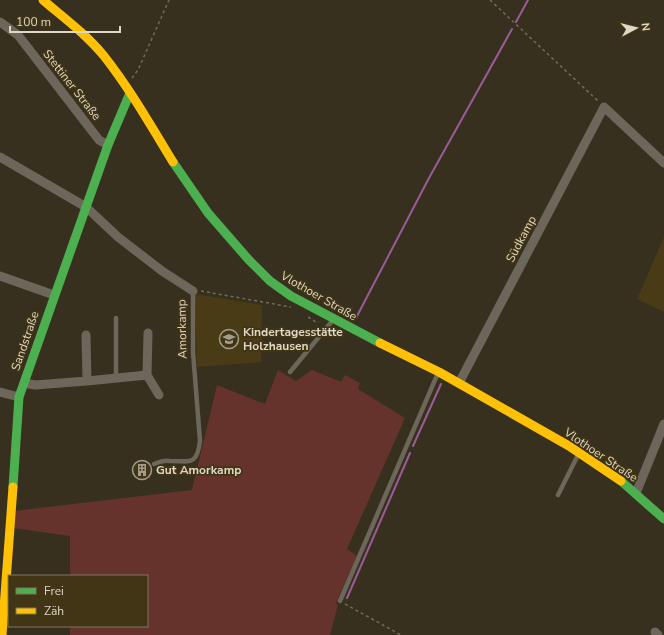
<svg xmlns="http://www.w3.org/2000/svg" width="664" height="635" viewBox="0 0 664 635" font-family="'Nunito Sans',sans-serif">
<rect width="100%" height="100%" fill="#37301f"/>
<path fill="#493b16" d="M664,237V312L637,299Z
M195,294L262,305L261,362L197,367Z"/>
<path fill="#65332b" d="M278,370L296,381L312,370L341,382L345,375L360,383L358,389L405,418L347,549L357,556L336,603L338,605L330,635H70V626H147V576H70V536L13,528L14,511L192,490L217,385L265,404Z"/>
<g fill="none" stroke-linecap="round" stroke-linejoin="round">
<path stroke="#9c5b98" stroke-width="2" d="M516,22L528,0
M356,318L429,178L512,29
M413,446L441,384
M347,598L410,453"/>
<path stroke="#706c60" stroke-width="1.5" stroke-dasharray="3 3" stroke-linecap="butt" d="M490,0L598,101
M132,78L138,70L169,0
M201,291L291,307
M308,317L316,322H319
M345,604L401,635"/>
<path stroke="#6c675a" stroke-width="4.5" d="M116,318V378
M290,372L333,320
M154,464C159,462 164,460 170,461C190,461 197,466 200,441L193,352V291
M558,495L579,453
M340,601L438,373"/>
<path stroke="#6c675a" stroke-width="9" d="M0,22L18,35L99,140L108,145
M0,157L86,207L118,237L162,271L193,291
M0,276L54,295
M147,375L159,395
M87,381L147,375L148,333
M24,383L35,385L87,381L86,335
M459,383L604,107L664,163
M0,392L19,397
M636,493L664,424
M655,632L658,635"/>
<path stroke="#4caf50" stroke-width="9" d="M173,162L208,213L248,259L270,281L291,296L380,343
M621,481L664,519
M13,487L19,397L108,145L130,93"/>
<path stroke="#ffc107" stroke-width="9" d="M43,0C64,18 86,34 104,56C130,89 151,126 173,162
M380,343L439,372L569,446L621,481
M2,635L13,487"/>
</g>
<defs>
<g id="school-ring" transform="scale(1)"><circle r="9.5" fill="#413515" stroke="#a49d8c" stroke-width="1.5"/><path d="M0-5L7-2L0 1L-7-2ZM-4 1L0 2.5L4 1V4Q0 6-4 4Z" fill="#a49d8c"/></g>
<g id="building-ring" transform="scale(1)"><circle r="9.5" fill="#413515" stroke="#a49d8c" stroke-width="1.5"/><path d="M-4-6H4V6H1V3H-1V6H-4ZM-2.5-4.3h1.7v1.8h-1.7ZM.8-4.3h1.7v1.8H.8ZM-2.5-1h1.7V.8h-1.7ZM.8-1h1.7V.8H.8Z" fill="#a49d8c"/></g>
</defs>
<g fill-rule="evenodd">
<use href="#school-ring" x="229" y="339"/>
<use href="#building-ring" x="142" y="470"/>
</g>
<g text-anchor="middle" stroke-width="3.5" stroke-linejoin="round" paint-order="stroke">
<g font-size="12" fill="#dfd8c6" stroke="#413515">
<text transform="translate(72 85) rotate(52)" y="4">Stettiner Straße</text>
<text transform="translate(521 239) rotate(-62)" y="4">Südkamp</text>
<text transform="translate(319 296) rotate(30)" y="4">Vlothoer Straße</text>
<text transform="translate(182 329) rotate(-91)" y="4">Amorkamp</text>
<text transform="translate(25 341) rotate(-71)" y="4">Sandstraße</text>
<text transform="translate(601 455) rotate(34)" y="4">Vlothoer Straße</text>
</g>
<g font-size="12" font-weight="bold" fill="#dfd8c6" stroke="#413515" text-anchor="start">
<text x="243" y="336">Kindertagesstätte<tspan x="243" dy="14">Holzhausen</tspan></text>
<text x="156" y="474">Gut Amorkamp</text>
</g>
</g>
<rect x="8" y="575" width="140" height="52" fill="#413515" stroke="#80765c"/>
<rect x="16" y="588" width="20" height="6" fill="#4caf50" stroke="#80765c"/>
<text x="44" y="595" font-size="12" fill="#dfd8c6">Frei</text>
<rect x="16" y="608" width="20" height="6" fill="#ffc107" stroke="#80765c"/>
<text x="44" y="615" font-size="12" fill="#dfd8c6">Zäh</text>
<g transform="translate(636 28) rotate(83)" stroke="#413515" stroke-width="3" paint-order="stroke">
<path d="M0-3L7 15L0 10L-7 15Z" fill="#dfd8c6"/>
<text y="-6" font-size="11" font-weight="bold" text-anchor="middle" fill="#dfd8c6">N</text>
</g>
<path d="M10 26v6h110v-6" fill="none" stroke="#dfd8c6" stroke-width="2"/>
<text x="16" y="26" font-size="12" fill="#dfd8c6" stroke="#413515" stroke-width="3" paint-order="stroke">100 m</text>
</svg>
